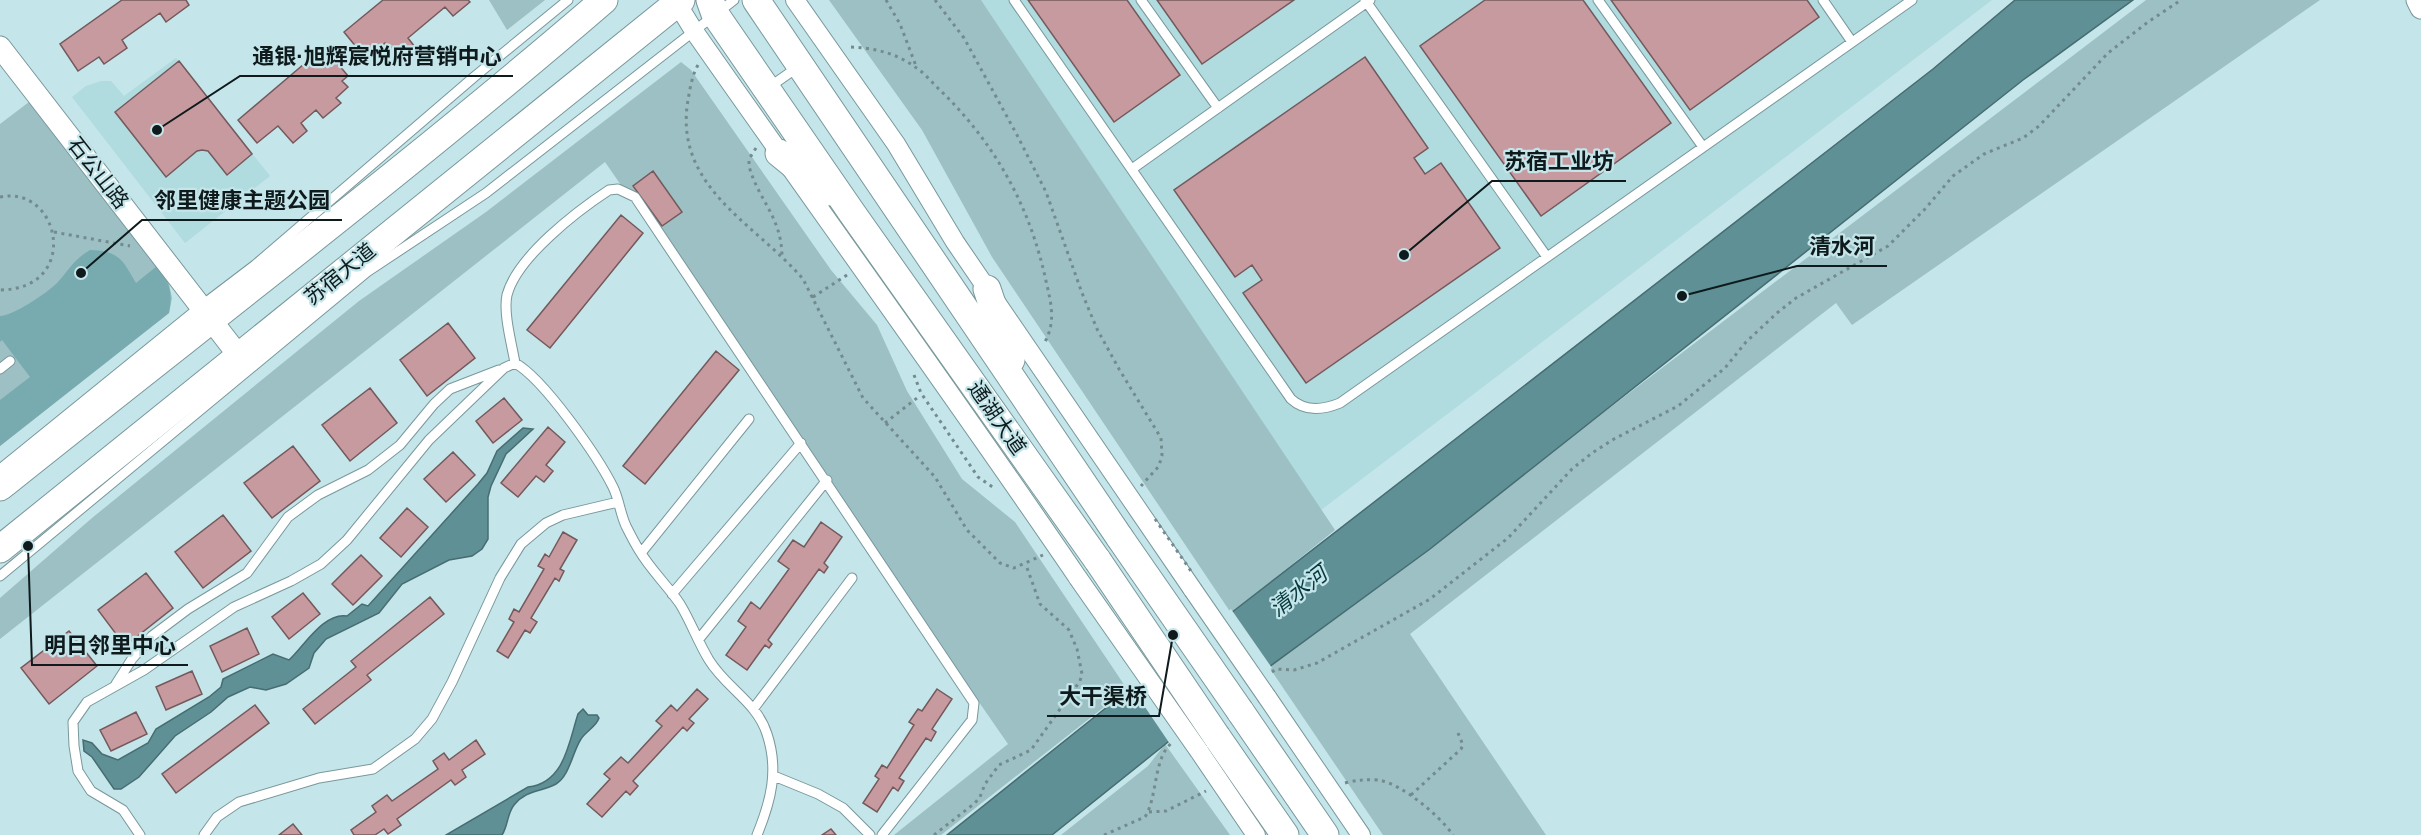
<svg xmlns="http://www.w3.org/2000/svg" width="2421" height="835" viewBox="0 0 2421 835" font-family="Arial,'Noto Sans SC',sans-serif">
<rect width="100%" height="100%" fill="#c4e5e9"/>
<path fill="#b0dbdf" d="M981,0H1992L1321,510Z
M176,58L270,176L185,243L72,97L86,86L101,81H111L124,96Z"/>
<path fill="#9cc0c4" d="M489,0H545L507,30Z
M829,0H981L1335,530L1231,613L992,257L922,130Z
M2146,0H2320L1852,325L1836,303L1410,634L1546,835H1383L1269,667Z
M681,62L691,70L831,270L877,325L907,391L962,479L1015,522L1127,689L941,835H894L1008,744L605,162L0,639V598L92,518L359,301L486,212Z
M29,102L168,279L172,298L169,313L0,446V124Z
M1165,744L1230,835H1061L1148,766Z"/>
<path fill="#78abb0" d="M90,250C119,251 122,259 136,283L157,266C170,282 173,293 169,313L0,446V400L30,377L2,340L0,342V316C13,316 47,293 57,283C69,270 74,259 90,250Z"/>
<path fill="#5e9095" stroke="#466d71" stroke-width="1.5" d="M2015,0H2133L2023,80L1430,549L1183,730L1052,835H947L1157,667L1231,613L1933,69Z
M523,428L533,429L506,454L491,486L488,497V539L482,549L472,556L449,560L402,584L379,613L326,639L314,653L309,668L286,684L266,690L250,687L228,697L211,712L175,736L139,777L121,789H114L92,757L84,751L83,740L92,743L102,754L118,760L148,743L156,729L209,697L221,687L223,679L273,654L289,660C304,646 324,612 347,616L362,604L368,606L478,484L487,473L497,451Z
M583,709L588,715H597L599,718C596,727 586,731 581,739C572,753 570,775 556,784C541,792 526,790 514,805C507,814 508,826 502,835H446L528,787C565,783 569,741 578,714Z"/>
<path fill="#c4e5e9" d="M1231,609L1272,668L1170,744L1130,685Z"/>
<path fill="#c79a9f" stroke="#74595c" stroke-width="1.5" d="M122,0H186L189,5L166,22L160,13L122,40L127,48L104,64L99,57L78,71L60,44Z
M383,0H468L470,2L453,16L445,7L408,38L415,47L400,61L385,43L366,59L344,32Z
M1028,0H1127L1180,75L1114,122Z
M1157,0H1294L1202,64Z
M1485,0H1583L1671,123L1541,216L1420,46Z
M1611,0H1807L1819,17L1690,110Z
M324,47L348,76L342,81L348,87L336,98L341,103L323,118L316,110L301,123L307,131L293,143L278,126L257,143L238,120Z
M1365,57L1428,148L1414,158L1425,174L1441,163L1500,248L1306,383L1243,293L1262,280L1252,265L1235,277L1174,190Z
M179,61L252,154L227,175L208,151L202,150L197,151L166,177L115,112Z
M653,171L682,212L662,226L633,186Z
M621,215L643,233L550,348L527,330Z
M448,323L475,358L427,396L400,360Z
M716,351L739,370L645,484L623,466Z
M370,388L397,423L350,461L322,425Z
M504,398L522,420L493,443L476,421Z
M548,427L565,442L546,465L553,471L544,482L536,476L518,497L501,483Z
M293,446L320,481L272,518L244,483Z
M453,452L475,475L446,502L424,479Z
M407,508L428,527L401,557L380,538Z
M223,515L251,551L203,588L175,552Z
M821,522L842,537L824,563L828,567L824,573L819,569L768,640L772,644L769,648L765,645L747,670L726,655L746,627L738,621L751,602L760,609L789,569L778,561L793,540L804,547Z
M563,532L577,540L560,569L564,571L559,581L555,578L531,618L537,622L530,633L525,630L508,658L497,651L514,622L509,619L514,609L519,612L544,569L538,566L545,554L549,557Z
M361,555L382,576L353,605L332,584Z
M146,573L173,608L125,646L98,610Z
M303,593L320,614L289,639L272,617Z
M430,597L444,614L367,675L371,680L315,724L303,709L356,667L351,661Z
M247,628L259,654L222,672L210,646Z
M69,631L97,666L49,704L21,668Z
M192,671L202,694L166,710L156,687Z
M697,689L708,699L689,719L694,723L687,731L683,727L633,781L638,786L630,795L626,791L602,817L587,804L610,779L604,774L621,757L628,763L662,726L656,721L671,705L677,711Z
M937,689L952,699L932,729L936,732L931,741L926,738L899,778L904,781L898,791L893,787L877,812L863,803L879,779L875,776L882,765L887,768L914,725L909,722L918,709L922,711Z
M255,705L269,723L176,793L162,774Z
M136,712L147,734L111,751L100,730Z
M476,740L485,754L462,770L466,777L455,785L451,780L397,819L401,825L388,834L384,829L375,835H354L351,830L376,812L372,806L387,795L392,801L438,769L433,761L444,753L449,760Z
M293,824L302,835H279Z
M831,829L836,835H822Z"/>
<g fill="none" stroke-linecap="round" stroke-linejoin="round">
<g stroke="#79989b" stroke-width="11">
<path id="service" d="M1014,0L1291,399C1305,412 1323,410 1340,403L1912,0
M1141,0L1218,108
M1365,0L1547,257
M1598,0L1703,147
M1823,0L1852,42
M768,88L798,67
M1132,169L1370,0
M515,363C512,345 503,313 507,295C517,257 577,211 609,190L618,189L635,197L974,703L972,720L882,835
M0,369L10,361
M0,469L201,306L255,265L474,77L568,0
M641,553L749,419
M0,576L367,272L486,193L734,0
M672,594L801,443
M699,639L827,480
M116,684L132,659L152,636L188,609L247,573L288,517L318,495L368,470L400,445L434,404L450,389L499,370
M754,708L852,578
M774,776L818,794L843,808L870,835
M140,835L123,810L91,791L78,771L74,746L73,722L87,702L144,670L234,607L291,581L321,564L347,540L429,440L504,368L515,363C544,379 598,457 613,487C619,499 620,513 626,526C630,534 634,542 639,550C650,569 667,585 680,604C691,622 698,642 709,660C726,688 757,702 767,734C779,770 771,801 757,835
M204,835L217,817L239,802L319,778L373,769L415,739L432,719L452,682L500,578L521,544L546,523L563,515L618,502"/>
</g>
<g stroke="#79989b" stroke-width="20">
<path id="minor" d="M675,0L694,31C822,214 953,394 1078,578
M795,0L896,144L955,242L1193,590
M1267,697L1361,835
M1199,751L1256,835"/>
</g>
<g stroke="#79989b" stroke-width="23">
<path id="tertiary" d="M2417,0L2421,8
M0,47L239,356"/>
</g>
<g stroke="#79989b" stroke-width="29">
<path id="primary" d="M710,0L715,14L852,213L1098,561
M756,0L1120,538
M779,153L827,192
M987,289L1011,360
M0,487C202,325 408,169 604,0
M0,549L681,0
M1240,711L1325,835
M1217,737L1285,835"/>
</g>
<path stroke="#738b8e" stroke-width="3" stroke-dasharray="3 4.5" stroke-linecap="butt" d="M886,0L900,24L916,66
M935,0L964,38L1017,135L1046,192L1082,293L1097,329L1119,369L1161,438L1162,455L1159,466L1141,486
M851,47C874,48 896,53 915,67C925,73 933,84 942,92C996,145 1030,207 1046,281C1051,303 1056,321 1045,342
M698,65C692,75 690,89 688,100C673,187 756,224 803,279L863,398L935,477L967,530L1000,563L1014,568L1043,555
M756,148L749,159V166C758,200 782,217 782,257
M0,197C60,184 82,289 0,290
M54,232L130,246
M813,297L847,275
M914,375L921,393L978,477L994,488
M885,423L917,398
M1272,672L1276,669L1294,670L1317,663L1430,599L1508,538L1572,469L1592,453L1614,439L1678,406L1725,368L1746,342L1777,313L1796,298L1888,246L1925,209L1953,176L1984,154L2023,138L2039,126L2108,53L2148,22L2181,0
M1345,783C1357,780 1366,779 1378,780C1401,783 1440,816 1453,835
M1411,795L1461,749L1463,745L1458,733
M1149,812L1166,811L1206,791
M934,835L975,803L980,797L985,784L999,765L1031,750L1080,681L1082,674L1077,649L1069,630L1040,604L1026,565
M1104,835L1145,817C1158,797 1153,756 1173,742"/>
<use href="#service" stroke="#fff" stroke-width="9"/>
<use href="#minor" stroke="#fff" stroke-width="18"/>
<use href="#tertiary" stroke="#fff" stroke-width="21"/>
<use href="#primary" stroke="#fff" stroke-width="27"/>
<g stroke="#79989b" stroke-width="20" stroke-linecap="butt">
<path id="minor-bridge" d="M1078,578L1199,751
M1193,590L1267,697"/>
</g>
<g stroke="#79989b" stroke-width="29" stroke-linecap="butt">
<path id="primary-bridge" d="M1120,538L1240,711
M1098,561L1217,737"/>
</g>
<path stroke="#738b8e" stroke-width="3" stroke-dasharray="3 4.5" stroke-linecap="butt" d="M1155,519L1193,574"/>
<use href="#minor-bridge" stroke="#fff" stroke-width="18"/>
<use href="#primary-bridge" stroke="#fff" stroke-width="27"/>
</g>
<g text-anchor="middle" stroke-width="4.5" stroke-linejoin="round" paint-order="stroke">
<g font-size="21" fill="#0e1a1c" stroke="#c4e5e9">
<text transform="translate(98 173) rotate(52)" y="7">石公山路</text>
<text transform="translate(340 274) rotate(-39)" y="7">苏宿大道</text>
<text transform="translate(997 418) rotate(55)" y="7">通湖大道</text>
</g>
<g font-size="22" font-style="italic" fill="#06393d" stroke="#c4e5e9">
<text transform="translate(1298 591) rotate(-38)" y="8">清水河</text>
</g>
</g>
<path fill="none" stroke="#0e1a1c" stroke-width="2" d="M157 130L240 76H513M1404 255L1492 181H1626M81 273L142 220H342M1682 296L1797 266H1887M28 546L32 665H188M1173 635L1159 716H1047"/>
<g fill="#0e1a1c" stroke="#c4e5e9" stroke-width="2">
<circle cx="157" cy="130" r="6"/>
<circle cx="1404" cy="255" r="6"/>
<circle cx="81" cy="273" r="6"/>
<circle cx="1682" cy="296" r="6"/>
<circle cx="28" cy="546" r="6"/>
<circle cx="1173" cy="635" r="6"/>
</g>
<g font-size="22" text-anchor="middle" font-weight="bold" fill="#0e1a1c" stroke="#c4e5e9" stroke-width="4.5" stroke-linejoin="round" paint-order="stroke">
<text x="377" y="64">通银·旭辉宸悦府营销中心</text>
<text x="1559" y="169">苏宿工业坊</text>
<text x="242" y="208">邻里健康主题公园</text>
<text x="1842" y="254">清水河</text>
<text x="110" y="653">明日邻里中心</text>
<text x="1103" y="704">大干渠桥</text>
</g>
</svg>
